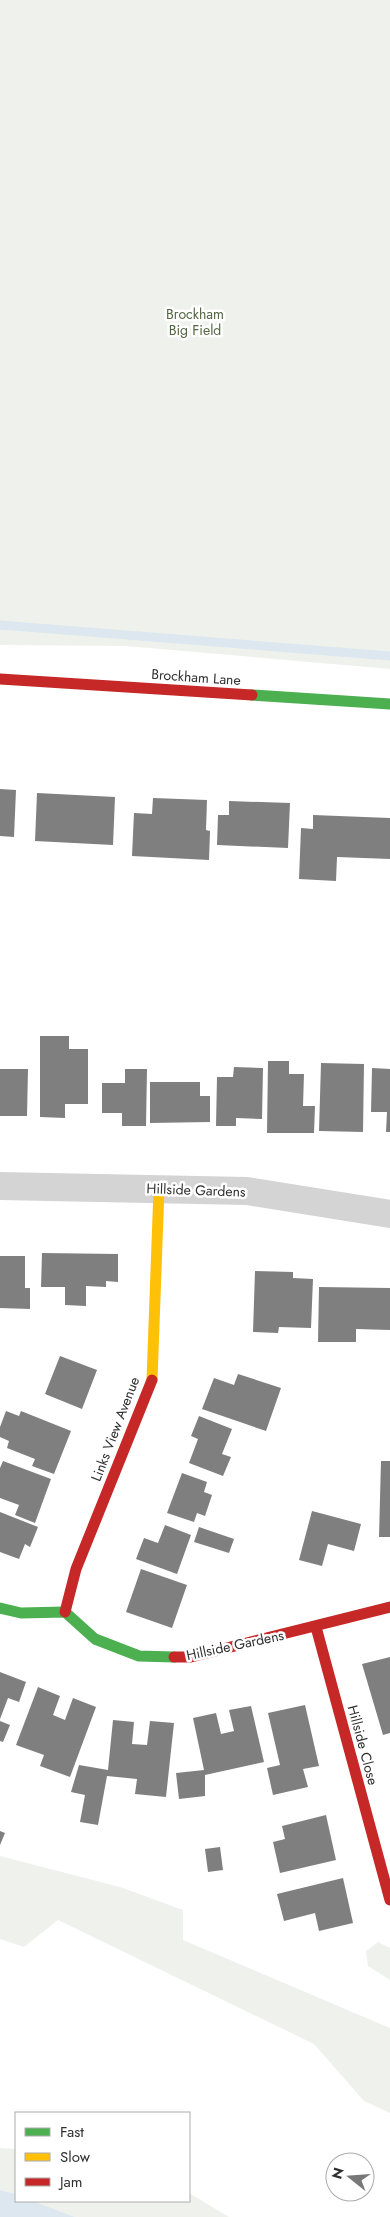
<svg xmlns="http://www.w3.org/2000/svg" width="390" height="2217" viewBox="0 0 390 2217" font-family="Jost,sans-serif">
<rect width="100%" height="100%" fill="#fff"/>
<path fill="#eff2ec" d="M0,0H390V669L125,646L0,645Z
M0,1856L120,1887L183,1910V1940L390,2028V2113L364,2101L314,2044L58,1920L24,1947L0,1939Z
M378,1942L390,1948V1980L368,1966L366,1951Z
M0,2148L16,2149V2194L0,2190Z
M189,2193L229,2217H75L33,2201H189Z"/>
<path fill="#dde7ef" d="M0,2190L16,2194V2201H33L75,2217H0Z"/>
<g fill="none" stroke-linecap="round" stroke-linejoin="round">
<path stroke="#dde7ef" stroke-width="9" d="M0,625L390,656"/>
</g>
<path fill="#7f7f7f" d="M0,789L16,790L14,837L0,836Z
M37,793L115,797L113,845L35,841Z
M153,798L207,800L206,830L210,831L209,860L132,856L134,813L152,814Z
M229,801L290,803L288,848L217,845L218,815H229Z
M313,815L390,818V859L337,857L336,881L299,879L301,828L313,829Z
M40,1036H69V1049H88V1104H65V1118L40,1117Z
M268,1061H289V1074H304L303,1106H315L314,1133H267Z
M321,1063L364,1064L363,1132L319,1131Z
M234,1067L263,1068L262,1119L236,1118V1126H216L217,1077H233Z
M372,1068L390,1069V1132H386L387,1112H371Z
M0,1069H28L27,1116H0Z
M125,1069H147L146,1126H122V1113H102V1083H125Z
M150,1082H200V1096H210V1122L150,1123Z
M42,1253L118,1254V1282L106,1281V1287L86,1286V1306L65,1305V1287H41Z
M0,1256H25V1288H30V1309L0,1308Z
M255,1271L293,1272V1278L313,1279L311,1328L279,1327L278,1333L253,1332Z
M319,1287L390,1288V1330L356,1329V1342H318Z
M60,1356L97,1370L82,1409L45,1394Z
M238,1374L281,1388L266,1431L202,1409L214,1378L234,1385Z
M6,1411L19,1416L21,1411L71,1431L54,1474L32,1466L35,1459L7,1448L9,1441L0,1437V1427Z
M199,1416L232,1429L222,1454L231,1457L223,1476L189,1463L198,1439L191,1436Z
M3,1461L51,1479L35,1523L15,1515L19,1505L0,1498V1468Z
M381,1461H390V1537H379Z
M182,1473L207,1482L204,1492L212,1495L205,1516L197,1513L194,1522L167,1513Z
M312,1511L361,1524L354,1551L328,1544L322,1566L299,1560Z
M0,1512L38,1527L30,1547L25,1544L19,1559L0,1552Z
M165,1525L191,1535L177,1574L136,1559L144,1538L158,1543Z
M199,1527L234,1539L229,1553L194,1542Z
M141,1569L187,1585L172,1628L126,1612Z
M390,1657V1733L383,1735L362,1664Z
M0,1672L26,1682L19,1702L8,1698L0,1719Z
M38,1687L60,1696L53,1715L65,1720L73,1698L96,1707L70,1777L40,1766L44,1755L16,1745Z
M305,1705L319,1766L303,1769L308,1787L273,1795L267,1768L280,1765L268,1713Z
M251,1706L264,1762L205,1775V1796L179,1799L176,1773L204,1770L193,1718L216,1713L221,1734L234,1731L229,1710Z
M113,1720L134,1722L132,1744L147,1745L150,1721L174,1723L166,1797L135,1794L137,1779L107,1776L98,1825L80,1822L85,1795L71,1792L79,1765L108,1770Z
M0,1721L10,1725L3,1742L0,1741Z
M326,1815L336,1860L280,1873L273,1842L285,1839L282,1826Z
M0,1831L5,1833L0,1845Z
M220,1847L223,1870L208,1872L205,1849Z
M343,1878L353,1923L319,1931L315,1913L284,1921L277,1894Z"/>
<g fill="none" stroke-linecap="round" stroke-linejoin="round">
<path stroke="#d4d4d4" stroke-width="28" d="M0,1186L247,1191L390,1214"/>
<path stroke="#4caf50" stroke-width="11" d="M252,695L390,704
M0,1608L21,1613L65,1612L95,1639L139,1656L174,1657"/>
<path stroke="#ffc107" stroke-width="11" d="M152,1380L159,1189"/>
<path stroke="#c62828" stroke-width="11" d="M0,679L252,695
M65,1612L76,1569L152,1380
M316,1627L390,1900
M174,1657H191L390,1607"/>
</g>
<g text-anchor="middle" stroke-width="5" stroke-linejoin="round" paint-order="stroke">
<g font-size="14" fill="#526642" stroke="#fff">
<text x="195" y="319">Brockham<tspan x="195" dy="16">Big Field</tspan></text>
</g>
<g font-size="14" fill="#303030" stroke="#fff">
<text transform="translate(196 677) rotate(4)" y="5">Brockham Lane</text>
<text transform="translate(196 1190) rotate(2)" y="5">Hillside Gardens</text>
<text transform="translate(115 1429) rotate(-69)" y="5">Links View Avenue</text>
<text transform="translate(235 1645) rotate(-12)" y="5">Hillside Gardens</text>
<text transform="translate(363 1745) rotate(75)" y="5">Hillside Close</text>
</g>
</g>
<rect x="15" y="2112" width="175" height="90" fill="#ffffff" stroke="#acacac"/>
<rect x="25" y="2128" width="25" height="8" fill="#4caf50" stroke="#acacac"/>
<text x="60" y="2137" font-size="15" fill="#303030">Fast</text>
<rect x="25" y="2153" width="25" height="8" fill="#ffc107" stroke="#acacac"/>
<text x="60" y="2162" font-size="15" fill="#303030">Slow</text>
<rect x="25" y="2178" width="25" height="8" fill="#c62828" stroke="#acacac"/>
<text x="60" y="2187" font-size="15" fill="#303030">Jam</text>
<g transform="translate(350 2177) rotate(287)"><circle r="24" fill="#ffffff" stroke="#acacac"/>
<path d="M0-4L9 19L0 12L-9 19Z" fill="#787878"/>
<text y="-8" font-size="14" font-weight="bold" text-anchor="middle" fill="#303030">N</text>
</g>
</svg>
